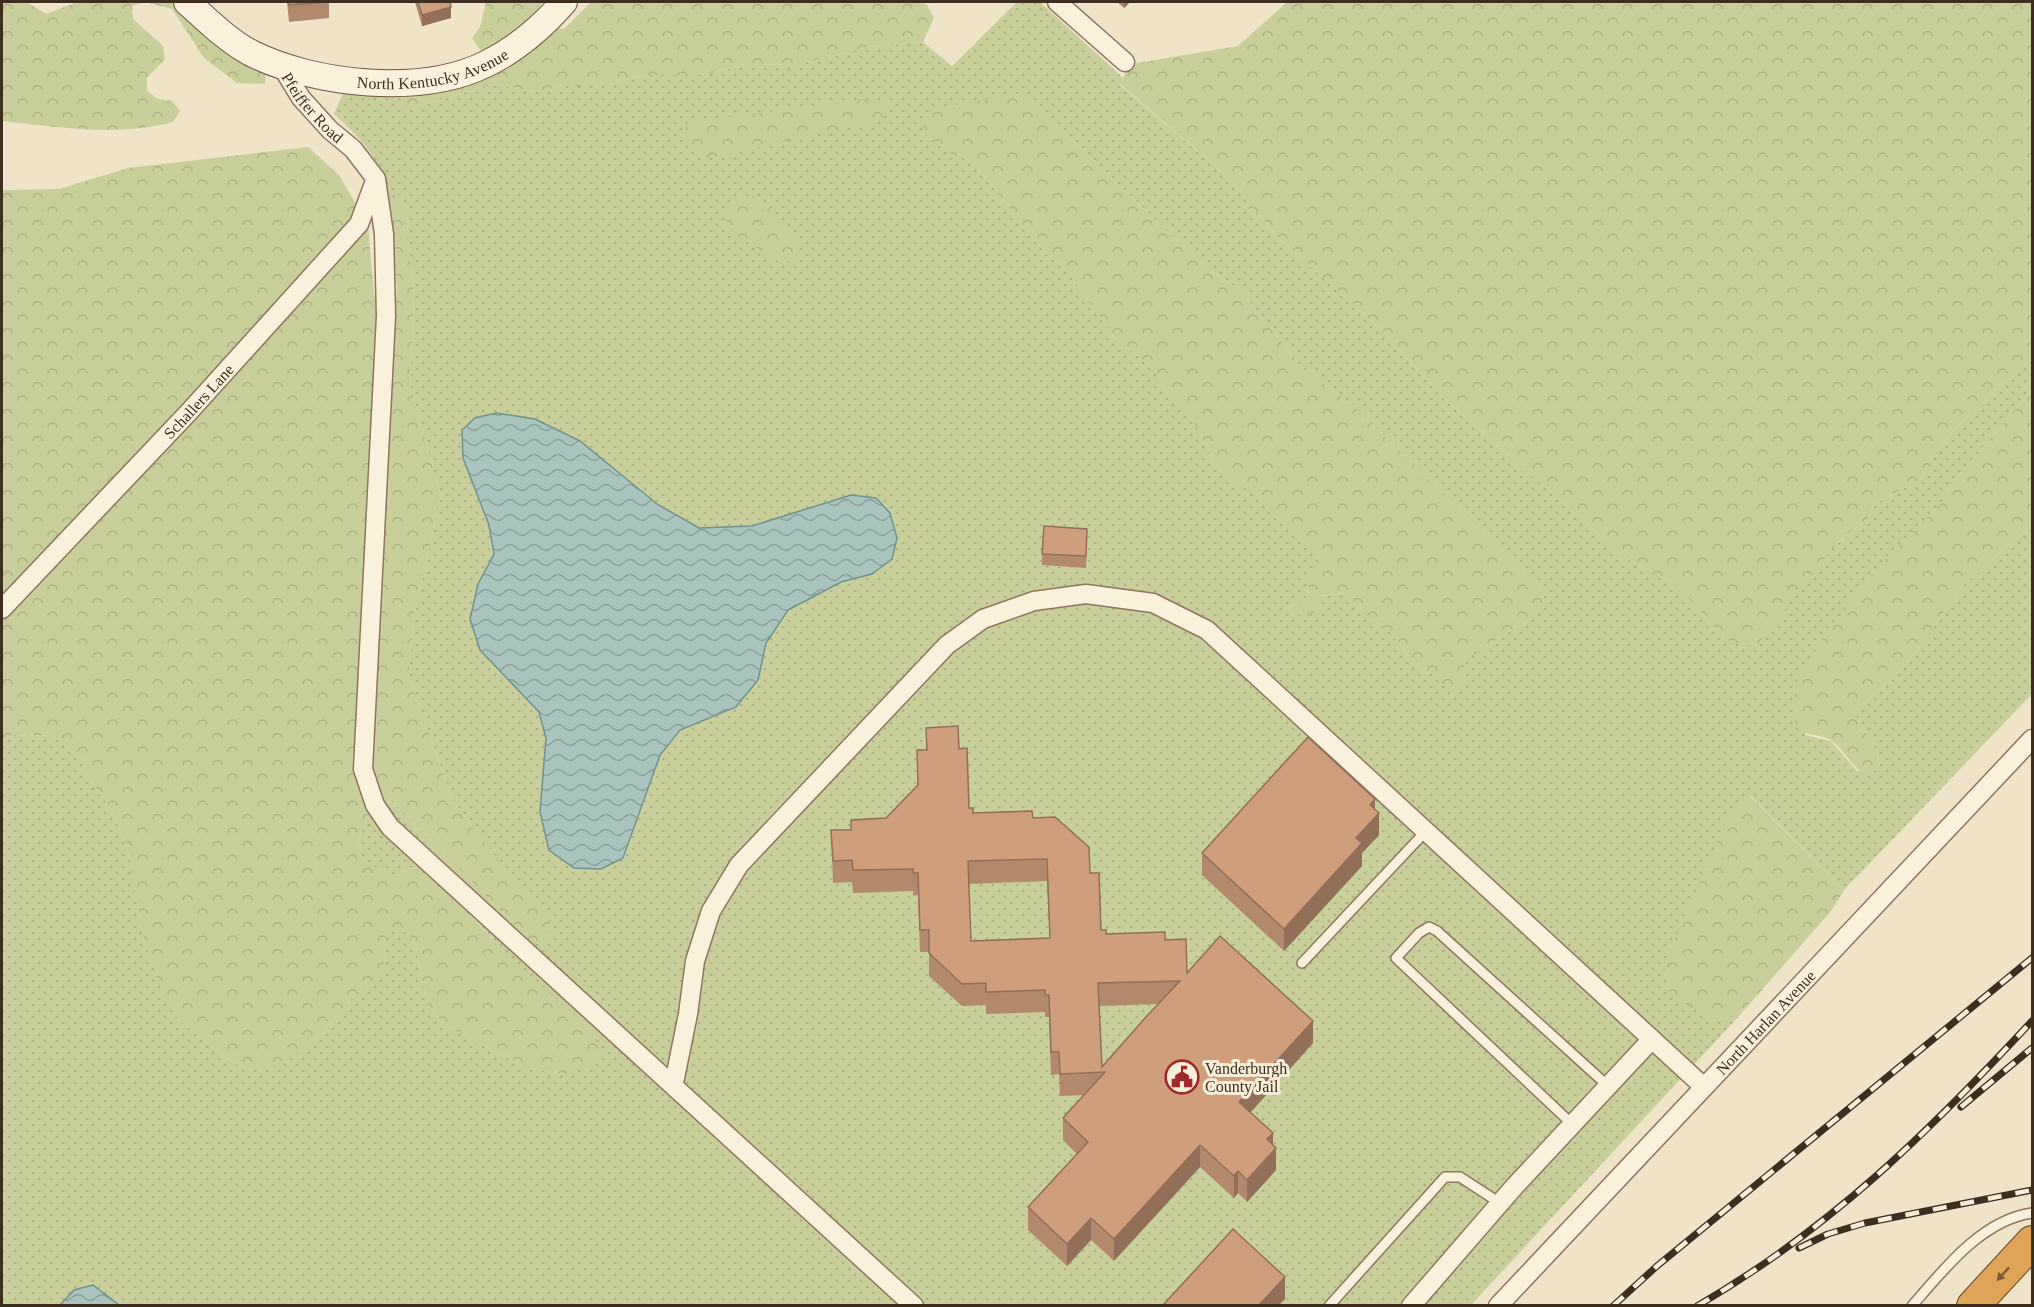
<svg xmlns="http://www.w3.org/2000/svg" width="2034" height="1307" viewBox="0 0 2034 1307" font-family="Georgia,serif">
<defs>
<pattern id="grass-dots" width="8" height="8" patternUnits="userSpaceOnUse" patternTransform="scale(1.5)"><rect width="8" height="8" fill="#c9cf9b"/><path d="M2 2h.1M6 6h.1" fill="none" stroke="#aeb285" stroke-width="1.8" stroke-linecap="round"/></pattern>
<pattern id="forest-crowns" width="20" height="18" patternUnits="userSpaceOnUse" patternTransform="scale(1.5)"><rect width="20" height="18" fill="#c9cf9b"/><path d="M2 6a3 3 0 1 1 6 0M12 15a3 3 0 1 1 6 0" fill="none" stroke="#aeb285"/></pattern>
<pattern id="water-waves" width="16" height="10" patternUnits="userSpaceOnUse" patternTransform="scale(1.5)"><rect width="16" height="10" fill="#a9c4bc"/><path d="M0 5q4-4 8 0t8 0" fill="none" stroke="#8ba098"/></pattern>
</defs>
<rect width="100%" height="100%" fill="#f0e4c8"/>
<path fill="url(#grass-dots)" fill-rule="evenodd" d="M1017,2H1040L1123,78L1120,85L1231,180L1275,235L1383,331L1440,395L1627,559L1677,586L1724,638L1868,518L1874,504L1922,478L1934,453L1970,413L2032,360V390L1956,479L1942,502L1884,560L1805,735L1831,741L1857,771L1880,765L1877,751L1854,713L1906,665L1964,585L2032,524V694L1844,890L1750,795L1712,1021L1739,1016L1471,1305L119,1306L93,1285L74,1290L60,1305H2V741L11,735L53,736L85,761L87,775L111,809L127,846L144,941L178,1019L230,1061L243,1067L310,1047L356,993L378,977L384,964L386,934L399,927L410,936L416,949L427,1004L444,1025L529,1069L570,1075L503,950L436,876L411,867L399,875L385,874L361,858L357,845L376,793L389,797L528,939L486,845L452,799L409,676L413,620L441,496L410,385L414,296L406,209L401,196L387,192C380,157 360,138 334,114L344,91L401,92L414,107L494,84L535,92L563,86H604L645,75H702L744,65L800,64L868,47L923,42L952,66ZM1069,137L1205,267L1240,290L1303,369L1351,403L1542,592L1544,606L1534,616L1463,661L1465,689L1433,674L1420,671L1387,628L1363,615L1347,593L1320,596L1281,610L1305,600L1309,587L1331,566L1269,512L1255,489L1213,461L1195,424L1166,395L1155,370L1114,337L1066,269L1045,253L973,162ZM475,418L657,504L699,528L752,526L851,495L872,574L841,582L788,610L766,643L758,680L736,706L680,730L660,755L624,858L540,812L546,738L539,712L480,650L470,619L478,584L494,554L489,525L463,458L462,430Z"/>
<path fill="url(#forest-crowns)" d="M27,2L46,14L77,2H202L267,58L265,84L237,83L204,58L172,9L145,2L132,6L133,19L163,46L165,59L147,78V91L158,99L172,101L180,111L173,122C118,137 58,127 2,121V3Z
M486,2H543L537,11L539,24L564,29L591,2H921L927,5L934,18L923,42L868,47L800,64L744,65L702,75H645L604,86H563L535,92L494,84L414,107L401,105V92L486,59L472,38L480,27Z
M1287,2H2032V360L1970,413L1934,453L1922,478L1874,504L1868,518L1836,544L1757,645L1736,644L1724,638L1677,586L1627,559L1440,395L1383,331L1275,235L1231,180L1120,84L1126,72L1137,63L1238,46Z
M1017,93L1069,137L1205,267L1240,290L1303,369L1351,403L1542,592L1544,606L1534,616L1464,661L1465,689L1451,694L1433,674L1420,671L1387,628L1363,615L1347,593L1320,596L1319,610L1306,617L1280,611L1305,600L1309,587L1306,574L1317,566H1330L1269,512L1255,489L1241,488L1213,461L1195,424L1166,395L1155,370L1114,337L1066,269L1045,253L973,162L947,152L927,136L922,123L930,110Z
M864,99L887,104L883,119L870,125H842L824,133L709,158L690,151L681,133L689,122Z
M308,147L339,175L368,225L374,295L383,306L396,302L397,288L387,192L401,196L406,209L414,296L410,385L441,496L413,620L409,676L452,799L486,845L542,909L549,921L550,936L540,945L528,939L389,797L376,793L357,845L361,858L385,874L399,875L411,867L425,866L503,950L590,1031L602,1049L595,1061L570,1075L529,1069L444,1025L427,1004L416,949L410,936L399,927L386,935L384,964L379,977L356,993L310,1047L270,1067H243L230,1061L178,1019L164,996L144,941L127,846L111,809L87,775L85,761L53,736L11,735L2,741V190L59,189L128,168Z
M759,196L799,244L795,260L781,263L735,234L726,224L724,210L732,199Z
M2032,390V524L1964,585L1906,665L1854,713L1877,751L1880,766L1870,776C1848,767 1846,749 1830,740C1817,733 1809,738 1795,725V685L1824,636L1884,560L1942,502L1956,479Z
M1749,795L1844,890L1832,910L1739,1016L1712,1021L1667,991L1664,965L1730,812Z"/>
<path fill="url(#water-waves)" stroke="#6f938a" stroke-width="1.5" d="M496,413L535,419L580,441L657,504L699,528L752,526L851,495L876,498L890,513L897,538L892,559L872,574L841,582L788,610L766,643L758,680L736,707L680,730L660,755L623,858L601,869L574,868L549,850L540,812L546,738L539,712L480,650L470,619L478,584L494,554L489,525L463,458L462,430L475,418Z
M93,1285L119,1305H60L74,1290Z"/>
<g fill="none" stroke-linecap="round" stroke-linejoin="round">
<g stroke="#8d765c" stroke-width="12">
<path id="lane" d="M1302,963L1426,831
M1572,1124L1396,958L1419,933L1429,927L1437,931L1608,1086
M1329,1306L1445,1177H1460L1500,1203
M1912,1306C1944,1269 1982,1220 2032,1213"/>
</g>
<g stroke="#8d765c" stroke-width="21">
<g id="street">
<path d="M1057,2L1125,62"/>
<path id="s1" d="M282,67L301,98L330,130L353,149L376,179L384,234L386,316L363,769L375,805L390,827L914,1306"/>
<path id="s2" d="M2,609L188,413L359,224L375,181"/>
<path d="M674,1083L688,1014L695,961L711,911L739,865L947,645L983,619L1034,601L1086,594L1153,603L1207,630L1704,1087"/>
<path d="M1411,1306L1514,1187L1652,1039"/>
<path id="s3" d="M1498,1306L2032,739"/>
</g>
</g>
<g stroke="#6f573f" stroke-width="28">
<g id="secondary">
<path id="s4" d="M187,2C206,19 228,41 251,53C315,85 421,96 486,64C517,49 542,27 564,2"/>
</g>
</g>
<g stroke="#5b4430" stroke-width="34">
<path id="highway" d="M1973,1306L2032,1242"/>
</g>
<use href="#lane" stroke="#faf1dc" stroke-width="9"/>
<use href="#street" stroke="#faf1dc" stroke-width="18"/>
<use href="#secondary" stroke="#faf1dc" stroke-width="26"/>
<use href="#highway" stroke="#e0a458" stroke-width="32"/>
<g stroke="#3d2e20" stroke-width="7">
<path id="rail" d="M1961,1107L2032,1048
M1799,1248L1828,1234L1865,1223L2032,1190
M1613,1306L1657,1266L2032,958
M1697,1306C1830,1229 1929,1132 2032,1021"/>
</g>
<use href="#rail" stroke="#f7eed8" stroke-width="4.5" stroke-dasharray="14" stroke-linecap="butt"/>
</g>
<path fill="#b2896c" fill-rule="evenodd" d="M287,2H329V18L289,22Z
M415,2H450L451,18L422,26Z
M1117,2H1130L1124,8Z
M1087,540L1086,568L1042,565V554Z
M926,728L959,749L969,808L973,813L1033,818L1090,873L1101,930L1106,934L1165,940L1187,973L1313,1043L1250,1113L1273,1144L1276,1170L1247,1202L1238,1193L1234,1198L1200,1167L1114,1261L1091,1240L1067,1266L1028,1230V1207L1077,1154L1063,1140V1118L1084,1095L1060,1096L1059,1074L1051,1075L1049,1017H1045V1012L986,1014V1005L962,1006L929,976V952H920L918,895L913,896V891L853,893L852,882L833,883L831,830H851L886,818L917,786V750H926ZM1047,881L1050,938L971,941L969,884ZM1158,1004L1102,1067L1099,1006Z
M1375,809L1379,835L1362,853V866L1284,951L1202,875V853Z"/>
<path fill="#916f58" d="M1124,2H1130L1124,8Z
M451,7V18L422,26V15Z
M1375,799V817L1379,813V835L1362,853V866L1284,951V929L1356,838L1370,805Z
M1313,1021V1043L1239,1125V1102Z
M1273,1133V1151L1276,1148V1170L1247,1202V1180L1267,1139Z
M1200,1145V1167L1114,1261V1239Z
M1238,1171V1193L1234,1198V1176Z
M1091,1218V1240L1067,1266V1244Z
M1285,1277V1299L1279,1305H1259Z"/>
<path fill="#cf9f7d" stroke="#916f58" stroke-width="1.5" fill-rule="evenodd" d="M289,2H324L289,5Z
M418,2H450L451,7L422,15Z
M1044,526L1087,529L1086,556L1042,554Z
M958,726L959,749L967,748L969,808H973V813L1032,811L1033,818L1055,817L1089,847L1090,873H1099L1101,930H1106V934L1165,932V940L1186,939L1187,973L1220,936L1313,1021L1239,1102L1273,1133L1267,1139L1276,1148L1247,1180L1238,1171L1234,1176L1200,1145L1114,1239L1091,1218L1067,1244L1028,1207L1088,1142L1063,1118L1105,1072L1060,1074L1059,1052H1051L1049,995H1045V990L986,992V983L962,984L929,953V930H920L918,873H913V869L853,870L852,860L833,861L831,830H851V820L886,818L918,785L917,750H927L926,728ZM1047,859L1050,938L971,941L968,861ZM1180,981L1145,1018L1102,1067L1098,983Z
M1308,737L1375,799L1370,805L1379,813L1356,838L1362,843L1284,929L1202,853Z
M1233,1229L1285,1277L1259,1305H1163Z"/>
<defs><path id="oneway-solid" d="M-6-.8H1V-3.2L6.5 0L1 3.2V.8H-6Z" transform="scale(1.5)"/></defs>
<use fill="#7e5d36" href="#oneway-solid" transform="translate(2003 1274) rotate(133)"/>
<defs>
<g id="civic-ring" transform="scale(1.725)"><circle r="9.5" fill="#f7eed8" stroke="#9e2a2b" stroke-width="1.5"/><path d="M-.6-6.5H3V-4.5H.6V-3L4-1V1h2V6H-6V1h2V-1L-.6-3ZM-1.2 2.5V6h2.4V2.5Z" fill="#9e2a2b"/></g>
</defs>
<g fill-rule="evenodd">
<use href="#civic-ring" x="1182" y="1077"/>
</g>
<g text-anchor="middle" stroke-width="6" stroke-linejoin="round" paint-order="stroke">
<g font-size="16" fill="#3d2e20" stroke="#f7eed8">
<text dy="6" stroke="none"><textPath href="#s4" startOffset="270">North Kentucky Avenue</textPath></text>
<text dy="6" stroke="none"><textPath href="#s1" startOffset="51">Pfeiffer Road</textPath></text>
<text dy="6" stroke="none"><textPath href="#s2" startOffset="286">Schallers Lane</textPath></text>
<text dy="6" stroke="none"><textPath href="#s3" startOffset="390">North Harlan Avenue</textPath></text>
</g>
<g font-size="16" fill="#3d2e20" stroke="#f7eed8" text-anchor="start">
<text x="1205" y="1074">Vanderburgh<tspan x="1205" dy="18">County Jail</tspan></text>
</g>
</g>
<rect width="2034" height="1307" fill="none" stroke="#3d2e20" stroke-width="6"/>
</svg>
